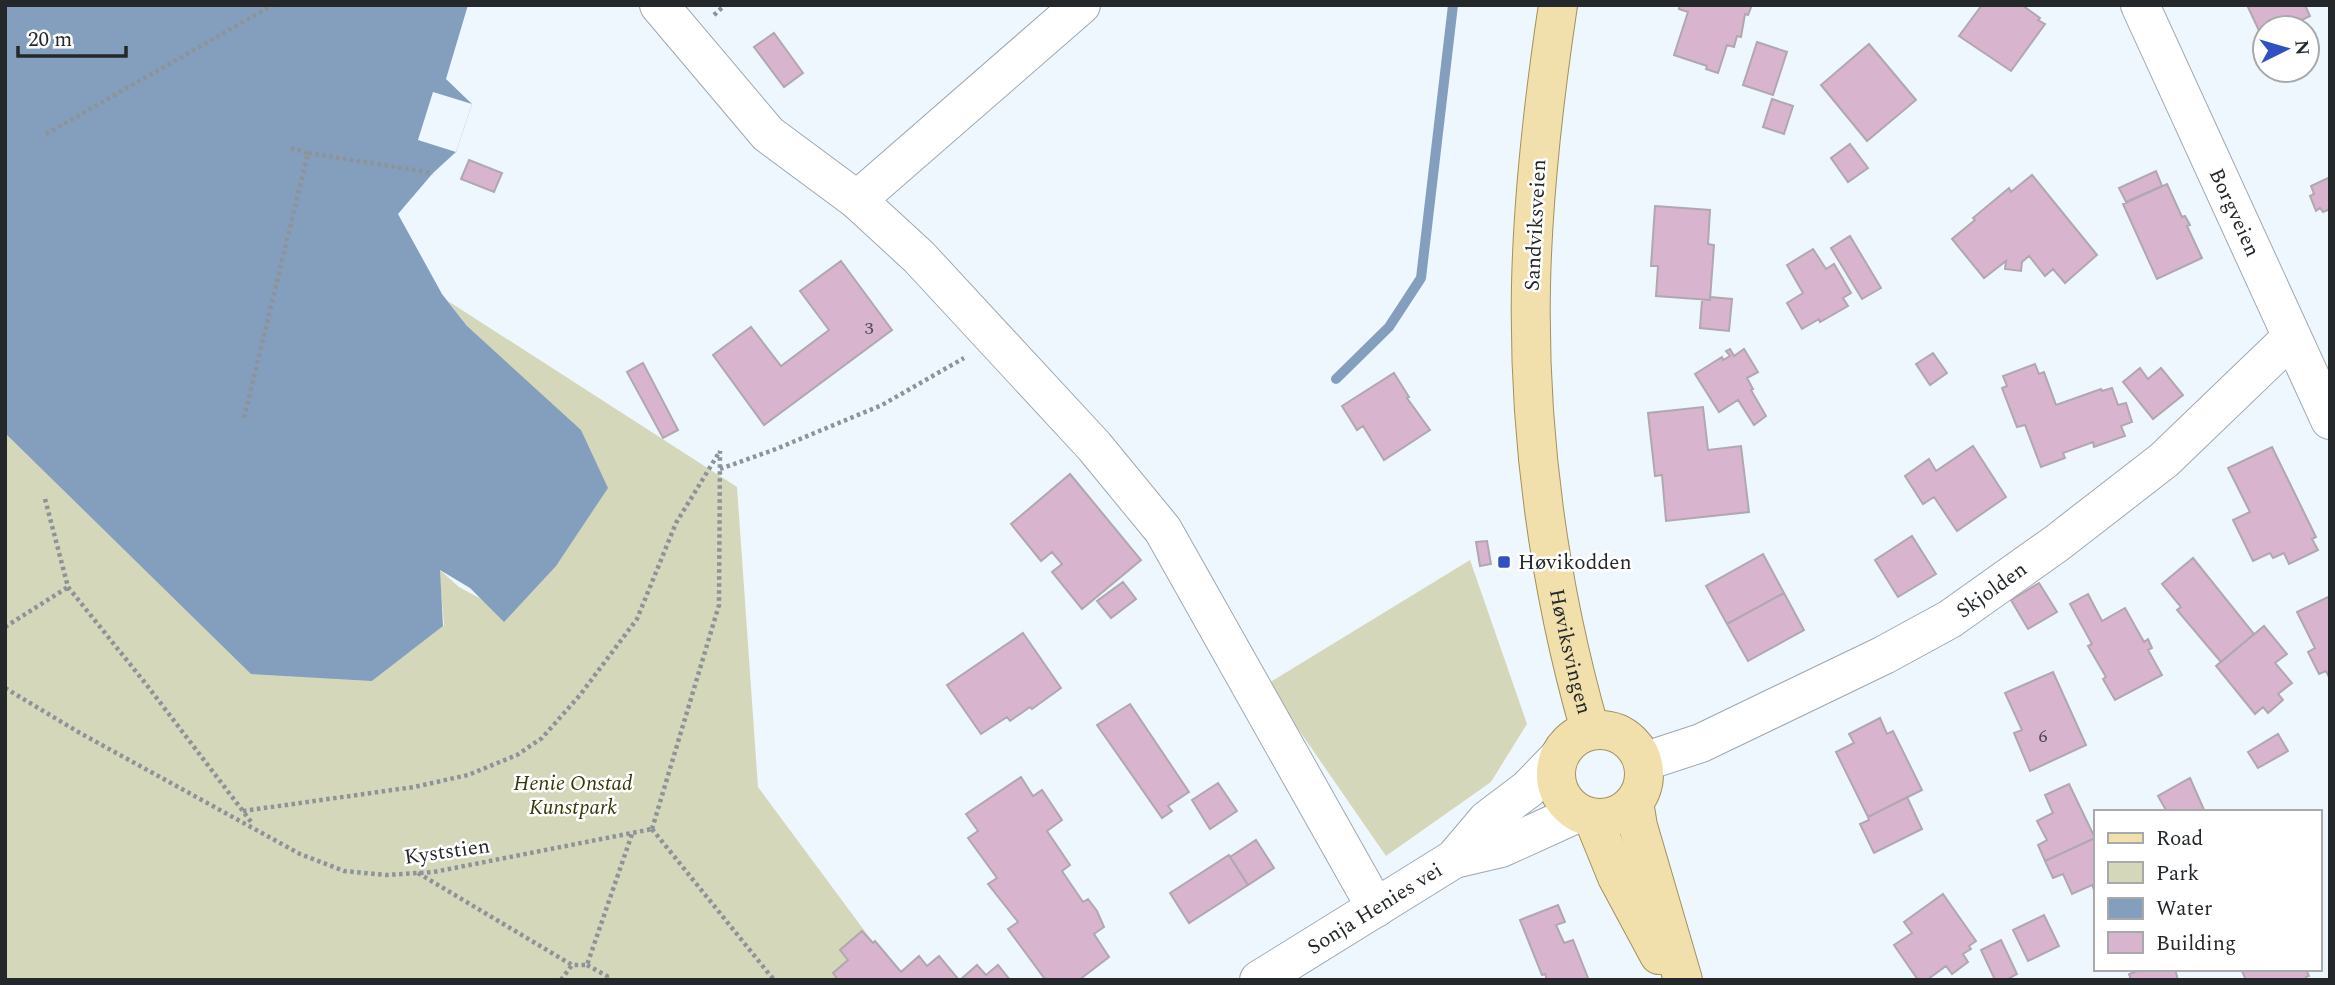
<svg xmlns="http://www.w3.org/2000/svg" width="2335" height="985" viewBox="0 0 2335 985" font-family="Spectral,serif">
<rect width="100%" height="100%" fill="#eff7fe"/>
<path fill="#d5d7bb" d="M448,301L737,487L758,787L901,980H5V433L372,681L444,625L439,569L459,587L483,600L467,326Z
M1470,560L1527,724L1491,782L1386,856L1267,684Z"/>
<path fill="#849fbe" d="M5,5H468L446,79L472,104L456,152L433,173L398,214L442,294L467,326L581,430L608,488L556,566L504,622L470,588L440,570L443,626L372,681L251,674L5,433Z"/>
<path fill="#eff7fe" d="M433,92L472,104L456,152L418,140Z"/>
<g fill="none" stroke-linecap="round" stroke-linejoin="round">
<path stroke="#849fbe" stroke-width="10" d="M1336,379L1389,327L1421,278L1453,5"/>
</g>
<path fill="#d8b4cf" stroke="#b1a7ae" stroke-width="2" d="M1680,5H1752L1748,15L1745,14L1741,37L1737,36L1734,47L1727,45L1718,73L1706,69L1707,66L1674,55L1688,12L1679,9Z
M1982,5H2022L2040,18L2038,20L2045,24L2011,71L1959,36Z
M2247,5H2305L2310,16L2285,28H2265V36L2262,37Z
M774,33L803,73L784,87L754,47Z
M1757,42L1787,52L1773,95L1743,85Z
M1869,44L1916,100L1867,141L1821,85Z
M1772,99L1793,106L1784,134L1763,127Z
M1850,144L1868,168L1848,182L1831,158Z
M469,160L502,173L494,192L461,179Z
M2156,171L2162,186L2126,202L2119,188Z
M2032,175L2097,255L2065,283L2053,269L2045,276L2029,256L2022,262L2021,271L2005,269L2006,261L1984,278L1952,239L1975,220L1973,218L2009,188L2011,192Z
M2330,177V209L2323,212L2320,208L2316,211L2310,196L2314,194L2311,186Z
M2167,184L2182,217L2185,216L2190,225L2187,226L2202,258L2157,279L2123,204Z
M1655,206L1710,210L1708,244L1714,245L1710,300L1656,296L1658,266H1651Z
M1850,236L1881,288L1862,299L1831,248Z
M1813,249L1826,269L1834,264L1851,293L1843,298L1848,306L1820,322L1819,319L1802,329L1787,303L1803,293L1787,265Z
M841,261L892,330L764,425L713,355L751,327L781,366L829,330L800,291Z
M1710,297L1732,299L1729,331L1700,328L1702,300H1710Z
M1730,349L1734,356L1744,349L1758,372L1747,378L1753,389L1751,390L1766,416L1754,425L1738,400L1719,412L1695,374L1722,357L1723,360L1730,356L1726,351Z
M1933,353L1947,373L1930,385L1916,364Z
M643,363L678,430L663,438L627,372Z
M2035,364L2039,374L2044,372L2056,405L2101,389L2102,391L2112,388L2118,405L2126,403L2132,422L2121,426L2125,436L2094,447L2093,442L2063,453L2065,458L2041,467L2025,425L2017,427L2002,388L2007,386L2003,376Z
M2140,368L2148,379L2161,368L2183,395L2153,419L2123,382Z
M1394,373L1409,397L1407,398L1430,430L1384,460L1363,426L1357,430L1342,406Z
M1703,407L1708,450L1741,446L1749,512L1666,521L1662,475L1655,476L1648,413Z
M1973,446L2006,497L1957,531L1934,497L1923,504L1905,476L1929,459L1936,471Z
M2272,447L2316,537L2312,539L2318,550L2289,564L2284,553L2273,558L2270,553L2253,561L2233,520L2250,512L2228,468Z
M1070,474L1141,560L1082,609L1052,572L1062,564L1052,552L1041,561L1011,524Z
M1912,536L1936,574L1898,597L1875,560Z
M1487,541L1491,564L1480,566L1476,542Z
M1763,554L1784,593L1727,624L1706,586Z
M2193,558L2254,634L2221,662L2177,610L2181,607L2162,584Z
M1123,582L1136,599L1111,618L1097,601Z
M2039,583L2057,612L2028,629L2011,600Z
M1784,593L1804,630L1748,661L1727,624Z
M2088,594L2102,621L2125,608L2144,642L2148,639L2152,648L2148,650L2162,675L2115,700L2103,679L2106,677L2088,646L2092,644L2070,604Z
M2330,596V679L2326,671L2319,674L2308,652L2315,648L2297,612Z
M2264,626L2287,654L2275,663L2292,683L2278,694L2283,700L2268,713L2263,707L2255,714L2216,666Z
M1023,633L1061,688L1032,709L1030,707L1010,721L1007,717L981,734L947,685Z
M2053,672L2086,745L2030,771L2014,733L2022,730L2005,693Z
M1130,704L1189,792L1168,806L1172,811L1162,818L1097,725Z
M1880,718L1887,734L1893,731L1922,790L1868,817L1836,752L1854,743L1849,734Z
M2278,734L2288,751L2258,768L2248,752Z
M1021,777L1033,796L1042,790L1062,820L1047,831L1070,865L1062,871L1083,902L1088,899L1097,911L1104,927L1094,934L1109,957L1079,980H1042L1044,978L1008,929L1018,922L988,884L997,878L968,838L978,831L966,814Z
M2190,778L2205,812H2167L2158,796Z
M1218,783L1237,811L1210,829L1192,800Z
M2069,784L2095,838L2045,861L2038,845L2047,840L2037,821L2053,813L2045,795Z
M1907,797L1922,829L1874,853L1860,824L1869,820L1868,817Z
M2095,838V892L2092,885L2072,894L2063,874L2053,878L2045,861Z
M1256,840L1274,868L1248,885L1230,857Z
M1229,855L1248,885L1189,923L1170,893Z
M1943,894L1976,941L1969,946L1971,949L1963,954L1968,962L1952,974L1946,966L1927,980H1918L1894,945L1912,933L1904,922Z
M1558,905L1565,922L1556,925L1564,943L1573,940L1588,978L1585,980H1547L1545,974L1542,975L1520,920Z
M2044,915L2059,946L2028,961L2013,930Z
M862,931L873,943L875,941L901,972L919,956L927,966L939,956L959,980H838L833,973L848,960L840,950Z
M2001,940L2017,974L2006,980H1995L1981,950Z
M977,965L986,975L998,965L1010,980H960Z
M2143,969H2175L2178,980H2131L2129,974Z
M2241,969H2306L2309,976L2306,977L2307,980H2246Z"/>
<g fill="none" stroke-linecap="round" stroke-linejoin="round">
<g stroke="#9fa8b0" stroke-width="40">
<g id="minor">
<path d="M659,5L768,134L857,200L919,257L1094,446L1163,530L1376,908"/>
<path id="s1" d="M2140,5L2330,420"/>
<path d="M857,200L1081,5"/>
<path id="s2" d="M1643,762L1701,743L1884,655L1950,619L2057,543L2164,460L2291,338"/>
<path d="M1454,859L1501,848L1578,813"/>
<path id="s3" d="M1259,980L1454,859L1487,820L1528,789L1557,759"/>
</g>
</g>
<g stroke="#a3915b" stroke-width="40">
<g id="major">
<path id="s4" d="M1558,5C1544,98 1533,191 1531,285C1528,434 1549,587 1590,730"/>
<circle cx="1600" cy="774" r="44"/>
<path d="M1634,802L1638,826L1683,980"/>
<path d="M1593,818L1617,877L1659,955"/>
</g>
</g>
<path stroke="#8d9398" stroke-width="4.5" stroke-dasharray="3.5 3.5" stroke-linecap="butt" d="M714,15L725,5
M46,134L273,5
M291,148L308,153
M244,418L308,153L433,173
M720,469L776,449L882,405L964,358
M45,499L68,587L146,684L252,823
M5,627L68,587
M5,688L80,733L300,854L344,871L386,875L434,872L652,829
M243,811L414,787L468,775L517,755L542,738L580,695L637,619L676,523L720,451
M652,829L719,605L720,451
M652,829L774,980
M418,873L572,965H587L632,834
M587,965L607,976V980
M561,980L572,965"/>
<use href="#minor" stroke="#fff" stroke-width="38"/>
<use href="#major" stroke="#f1dfac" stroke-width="38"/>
</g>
<rect fill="#3151c2" stroke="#fff" stroke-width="2.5" x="1497" y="555" width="14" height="14" rx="3.5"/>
<g text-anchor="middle" stroke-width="5" stroke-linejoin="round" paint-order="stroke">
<g font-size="18" fill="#514b54">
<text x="869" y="334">3</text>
<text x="2043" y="742">6</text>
</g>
<g font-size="21" fill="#24282b" stroke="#fff">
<text dy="7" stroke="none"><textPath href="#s1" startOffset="228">Borgveien</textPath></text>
<text transform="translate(1535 225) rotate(-87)" y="7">Sandviksveien</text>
<text dy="7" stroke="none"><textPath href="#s2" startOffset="390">Skjolden</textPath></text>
<text dy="7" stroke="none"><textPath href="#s4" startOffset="651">Høviksvingen</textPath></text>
<text transform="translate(447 851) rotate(-8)" y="7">Kyststien</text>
<text dy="7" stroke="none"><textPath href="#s3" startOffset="136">Sonja Henies vei</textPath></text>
</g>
<g font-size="21" fill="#24282b" stroke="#fff" text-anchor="start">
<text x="1518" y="569">Høvikodden</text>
</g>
<g font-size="21" font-style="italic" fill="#373805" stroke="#fff">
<text x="573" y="790">Henie Onstad<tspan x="573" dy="24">Kunstpark</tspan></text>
</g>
</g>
<rect width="2335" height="985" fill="none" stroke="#24282b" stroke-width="14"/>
<rect x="2094" y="810" width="228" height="161" fill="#ffffff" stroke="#a7a9aa" stroke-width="2"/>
<rect x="2108" y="833" width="35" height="10" fill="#f1dfac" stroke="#a7a9aa" stroke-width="2"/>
<text x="2156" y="845" font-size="21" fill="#24282b">Road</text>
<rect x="2108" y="862" width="35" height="21" fill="#d5d7bb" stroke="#a7a9aa" stroke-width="2"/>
<text x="2156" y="880" font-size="21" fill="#24282b">Park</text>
<rect x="2108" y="898" width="35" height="21" fill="#849fbe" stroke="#a7a9aa" stroke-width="2"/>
<text x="2156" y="915" font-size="21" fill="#24282b">Water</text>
<rect x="2108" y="932" width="35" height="21" fill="#d8b4cf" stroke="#a7a9aa" stroke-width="2"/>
<text x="2156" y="950" font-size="21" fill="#24282b">Building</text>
<g transform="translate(2286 49) rotate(85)"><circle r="33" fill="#ffffff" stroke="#a7a9aa" stroke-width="2"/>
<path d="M0-5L12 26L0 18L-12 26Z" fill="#3151c2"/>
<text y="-10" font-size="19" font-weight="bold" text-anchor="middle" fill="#24282b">N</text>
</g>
<path d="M18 46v10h108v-10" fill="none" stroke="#24282b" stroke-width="3.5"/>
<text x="28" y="46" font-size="21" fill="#24282b" stroke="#ffffff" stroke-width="5" paint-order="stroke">20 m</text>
</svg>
